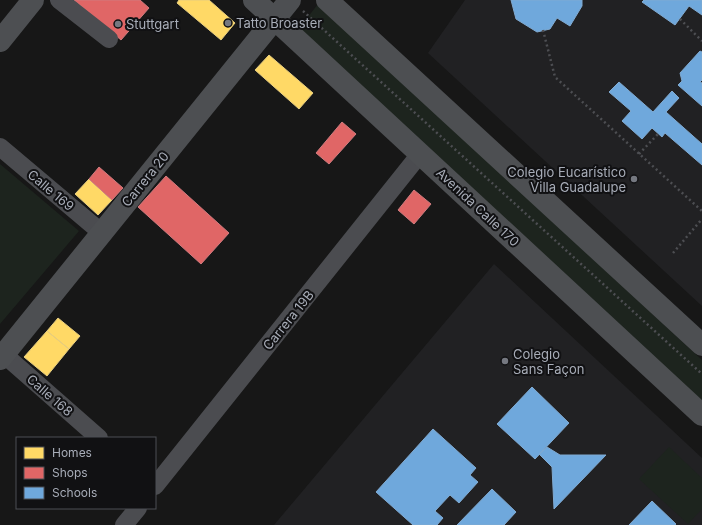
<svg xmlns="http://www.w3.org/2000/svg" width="702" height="525" viewBox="0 0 702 525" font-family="Inter,sans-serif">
<rect width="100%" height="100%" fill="#171717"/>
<path fill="#212123" d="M465,0H702V306L428,53Z
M494,264L702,458V525H274Z"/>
<path fill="#1d241e" d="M318,4L702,360V405L297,31Z
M0,164L79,231L0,324Z
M669,447L702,478V509L688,524L639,479Z"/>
<path fill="#ffd966" stroke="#e5cc7f" d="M179,0H209L235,23L221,40L177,3Z
M269,55L313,93L299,109L255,70Z
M89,179L112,200L98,215L75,194Z
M58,318L80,336L69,349L47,331Z
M47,331L69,349L47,376L24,357Z"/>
<path fill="#e06666" stroke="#cf7b7f" d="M74,0H140L149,8L121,40Z
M342,122L356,134L329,164L316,153Z
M99,167L123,188L112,200L89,179Z
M166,176L229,233L201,264L138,207Z
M414,190L431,204L414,224L398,210Z"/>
<path fill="#6fa8dc" stroke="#80aad1" d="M511,0H582V6L570,26L557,18L550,29L537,32L516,19Z
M644,0H702V15L689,6L675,25L642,2Z
M700,51L702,52V80L700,82L702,83V106L678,85L682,81L680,73Z
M619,82L653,112L672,91L679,98L666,112L702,144V165L665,133L662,137L652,128L642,139L622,121L631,111L609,92Z
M532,387L569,423L535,459L497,424Z
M433,429L476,468L470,475L478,482L459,503L450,495L435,511L443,518L437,525H413L376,492Z
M547,447L560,455H606L554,509L552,467L539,454Z
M492,489L516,512L504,525H457Z
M652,501L676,524L675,525H629Z"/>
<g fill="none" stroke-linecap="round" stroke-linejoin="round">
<path stroke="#4d4e52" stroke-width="2.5" stroke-dasharray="2 3" stroke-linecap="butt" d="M303,11L702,374
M680,19L702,41
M543,30L555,77L702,211
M639,154L658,134
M673,253L702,219"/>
<path stroke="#4b4c50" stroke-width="18" d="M59,0L109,39
M0,147L102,233
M0,351L99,438
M155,486L420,154
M124,525L138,508"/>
<path stroke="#4d4f52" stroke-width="22" d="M254,0L702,415
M327,0L702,345
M0,41L33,0
M0,359L290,0"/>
</g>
<g fill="#757880" stroke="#111113" stroke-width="1.5">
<circle cx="228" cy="23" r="4"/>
<circle cx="118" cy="24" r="4"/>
<circle cx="634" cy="179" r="4"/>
<circle cx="505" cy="361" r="4"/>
</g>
<g text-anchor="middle" stroke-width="4" stroke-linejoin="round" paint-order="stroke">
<g font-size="13" fill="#a8adb8" stroke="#111113" text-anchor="start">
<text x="236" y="28">Tatto Broaster</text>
<text x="126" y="29">Stuttgart</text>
<text x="626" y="177" text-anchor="end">Colegio Eucarístico<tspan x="626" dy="15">Villa Guadalupe</tspan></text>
<text x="513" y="359">Colegio<tspan x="513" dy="15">Sans Façon</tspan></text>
</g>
<g font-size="13" fill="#a8adb8" stroke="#111113">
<text transform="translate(145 179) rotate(-51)" y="5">Carrera 20</text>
<text transform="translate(51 190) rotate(40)" y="5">Calle 169</text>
<text transform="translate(478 207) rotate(43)" y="5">Avenida Calle 170</text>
<text transform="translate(288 320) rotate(-51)" y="5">Carrera 19B</text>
<text transform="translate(50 395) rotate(41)" y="5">Calle 168</text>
</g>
</g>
<rect x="16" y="437" width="140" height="72" fill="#111113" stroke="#4d4f55"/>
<rect x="24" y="447" width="20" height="12" fill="#ffd966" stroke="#4d4f55"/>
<text x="52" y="457" font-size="12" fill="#a8adb8">Homes</text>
<rect x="24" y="467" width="20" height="12" fill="#e06666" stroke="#4d4f55"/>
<text x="52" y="477" font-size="12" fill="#a8adb8">Shops</text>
<rect x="24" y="487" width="20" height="12" fill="#6fa8dc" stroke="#4d4f55"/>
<text x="52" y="497" font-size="12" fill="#a8adb8">Schools</text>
</svg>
